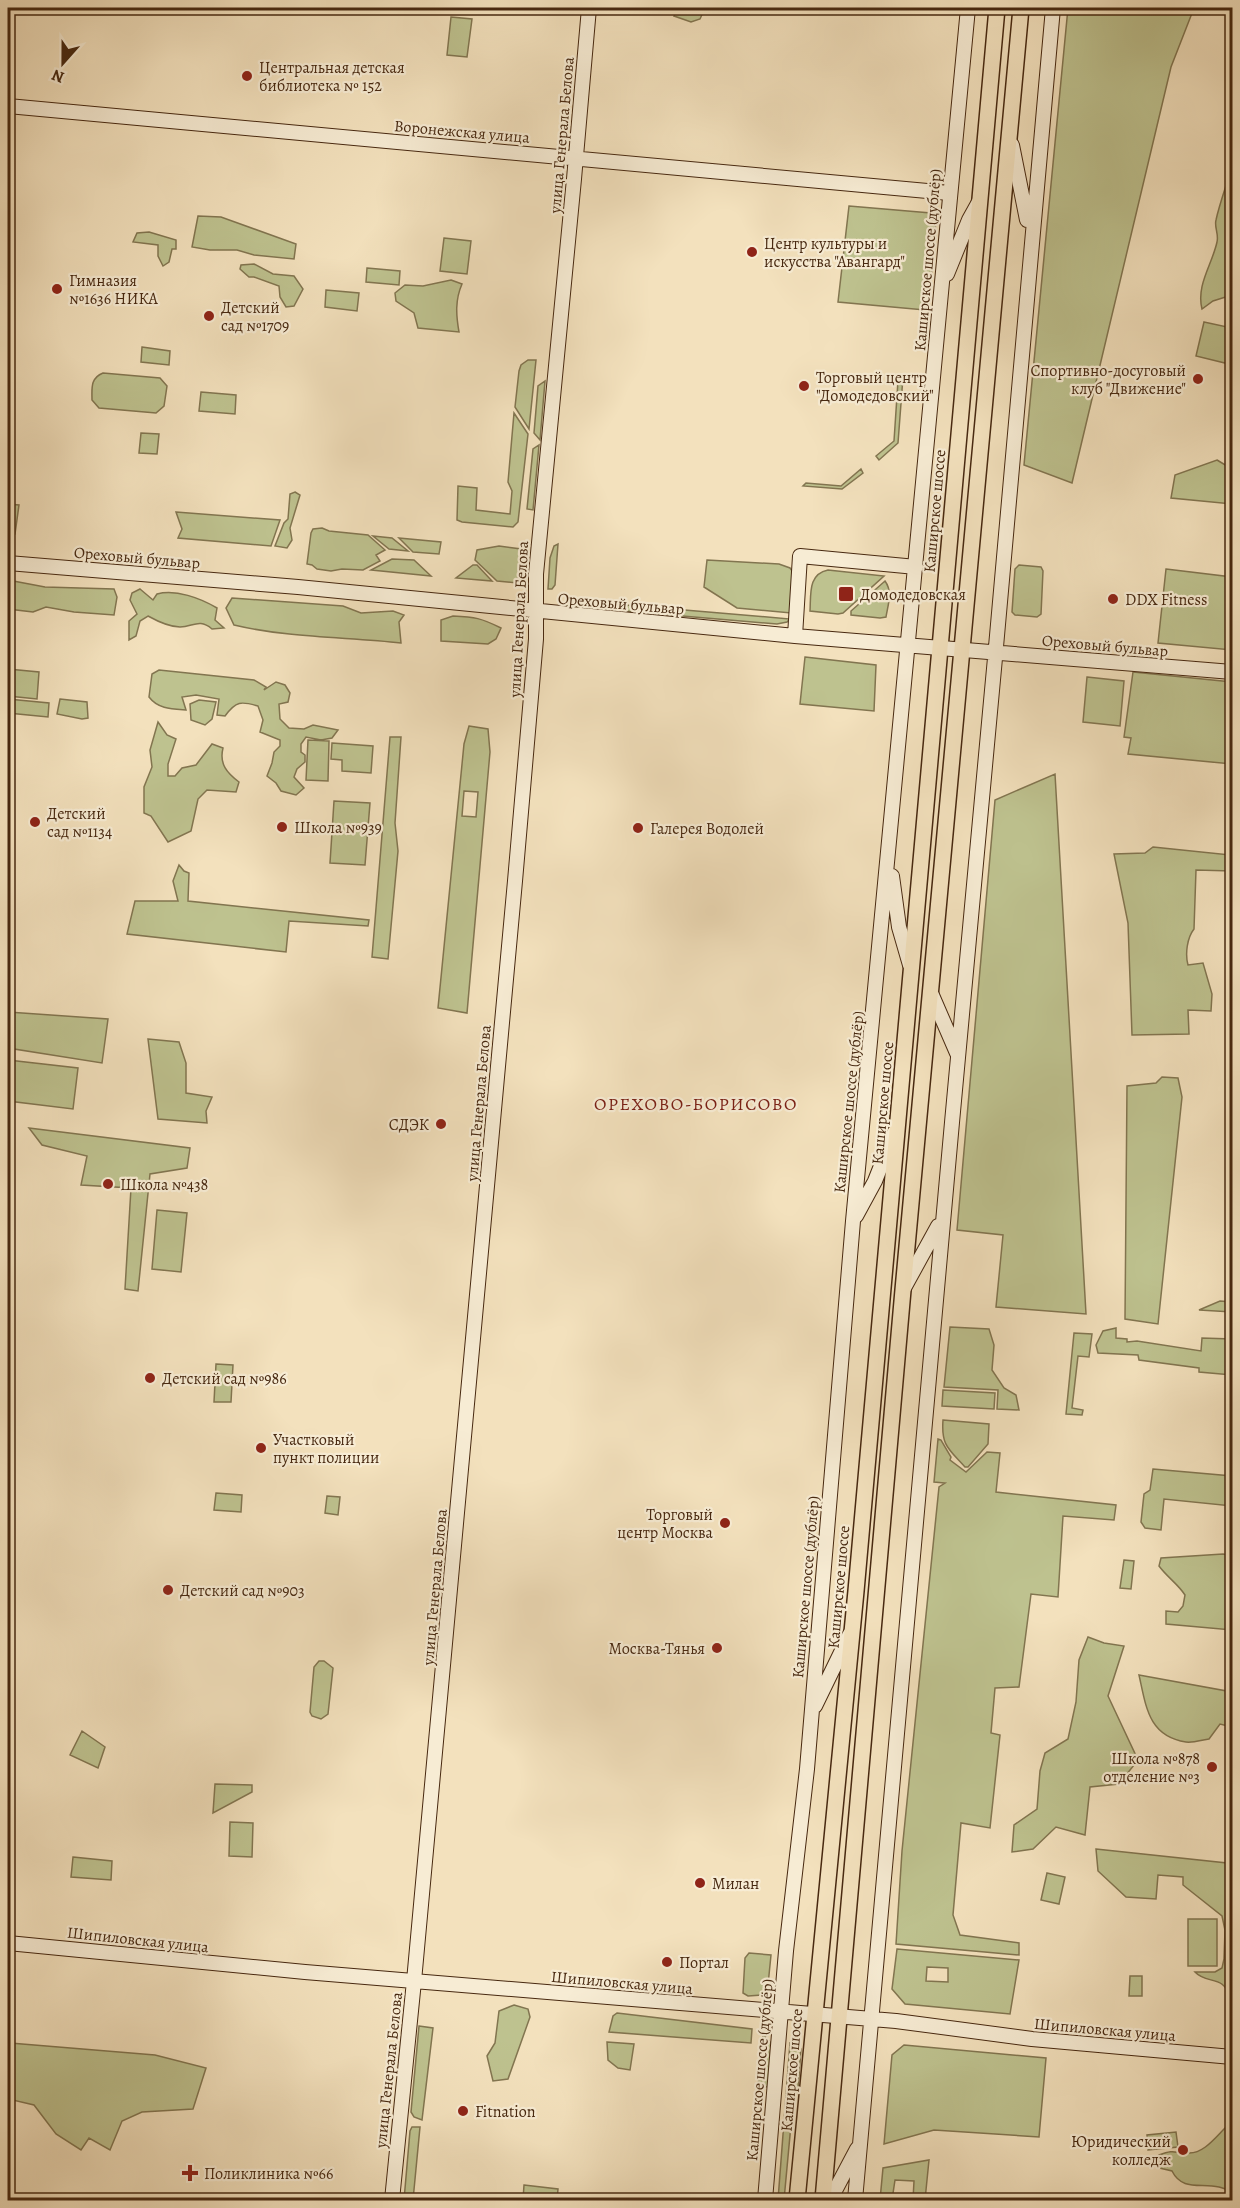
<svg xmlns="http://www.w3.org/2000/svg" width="1240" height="2208" viewBox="0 0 1240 2208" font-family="Alegreya,serif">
<rect width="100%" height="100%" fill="#f3e1bd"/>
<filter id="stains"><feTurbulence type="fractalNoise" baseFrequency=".00333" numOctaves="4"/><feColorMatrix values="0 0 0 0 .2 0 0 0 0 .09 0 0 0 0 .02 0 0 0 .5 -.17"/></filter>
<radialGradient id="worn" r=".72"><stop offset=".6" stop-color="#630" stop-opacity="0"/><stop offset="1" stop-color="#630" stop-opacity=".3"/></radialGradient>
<path fill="#bec28f" stroke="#827550" stroke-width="1.5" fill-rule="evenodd" d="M679,8H705L700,19L691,22L674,16Z
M1068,8H1194L1171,67L1072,483L1024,465Z
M451,17L472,19L467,57L447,55Z
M1232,166V218L1228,221C1228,246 1233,270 1232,295L1213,301L1202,309C1196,285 1212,265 1217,242C1219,234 1214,227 1216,220C1220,202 1227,184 1232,166Z
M849,206L931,213L936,219L929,306L925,310L838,302Z
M198,216L221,217L296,244L294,259L254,255L237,250H210L192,247Z
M149,232L176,240V249H172L169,262L163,266L158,256V245L133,242L137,233Z
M444,238L471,241L467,274L440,271Z
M254,264L273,274L294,276L303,289L294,306L286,307L280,297L279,286L254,277H249L240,269L241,265Z
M367,268L400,271L399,285L366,282Z
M451,280L462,284C455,300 456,315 459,332L418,328L414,313L396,301L395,293L405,285L423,286Z
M326,290L359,293L357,311L325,307Z
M1204,322L1232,328V350L1229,364L1196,356Z
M142,347L170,351L169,365L141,362Z
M528,360H536L529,429L515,407L519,371L521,365Z
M103,373L160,378L167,386L164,406L156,413L99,408L92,400C92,389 90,378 103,373Z
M903,377L898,443L879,460L876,456L894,441L898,381Z
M545,381L540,440L534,433L538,386Z
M201,392L236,395L235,414L199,411Z
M514,413L528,434L518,522L513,527L462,522L457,520L458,486L477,488L476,510L510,514L512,491L508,482Z
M141,433L159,434L157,454L139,453Z
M539,445L533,510L527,509L533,449Z
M1217,460L1232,469V504L1171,498L1175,475Z
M861,469L863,473L842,489L803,486L806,483L841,486Z
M295,492L300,495L290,528L292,540L287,548L275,546L284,523L288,519L290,494Z
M8,504L19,505L15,534L8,533Z
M176,512L280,520L271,546L178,538L182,529Z
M322,528L329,531L368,535L385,550L376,555L380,561L363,570L342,569L331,571L317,569L312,565L307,564L311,533L313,529Z
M373,536L392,538L408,551L389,549Z
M399,538L441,542L439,554L413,552Z
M558,544L555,585L552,589H548L550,558L554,546Z
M499,546L521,549L517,583L497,581L475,560L477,550Z
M392,559L414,560L431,576L371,570Z
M707,560L779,564L790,568L793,572L791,613L737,608L704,587Z
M473,565H477L492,581L456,578Z
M1019,565L1041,567L1043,571L1041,614L1037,617L1015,615L1012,612L1015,569Z
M1166,569L1232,577V650L1158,643Z
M828,570L884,576L843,613L838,614L810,611C811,594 808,574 828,570Z
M8,580L45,587L114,589L117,597L114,615L74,612L46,607L33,612L8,609Z
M885,581C893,592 888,604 886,617L880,618L851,615V611Z
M140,589L153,600L157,594C176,589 200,598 217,608L215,620L224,628L212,629C199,618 193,627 180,627C170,627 157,621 148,616L140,621L136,636L129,640V621L137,614L130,600L132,593Z
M232,598L343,606L361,613L393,611L404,615L399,622L401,643C345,637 289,638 234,625L226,608Z
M567,600L790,619L787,622L777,624L566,606Z
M453,616C475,617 481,618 501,628L496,639L488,644L441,641V620Z
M805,657L876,665L874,711L800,704Z
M8,669L39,672L37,699L8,696Z
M159,670L254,680L266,687L264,690L276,682L285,685L290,693L288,702L279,704L280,719L289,728L304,729L313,725L338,730L332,738L321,740L306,737L301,744V752L305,755V762L297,769L294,777L304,788L296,795L281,791L276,783L267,776L272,763L274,752L280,746V740L260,732L263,720L258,706C241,701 236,701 225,716L217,715L219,699L196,695L182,697L186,710C172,709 158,709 149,697L152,674Z
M1133,672L1232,682V764L1128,754L1131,738L1124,737Z
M1087,677L1124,681L1120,726L1083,722Z
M8,699L49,703L48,717L8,713Z
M60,699L87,702L88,718L82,719L57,714Z
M199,700L216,702L212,719L205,725L191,720L190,704Z
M158,722L167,735L176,739L168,764V776H175L182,768L196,765L212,744L223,748C219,764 227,773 239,782L236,792L207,790L198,799L191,831L168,842L151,816L144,813V787L152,767L150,750Z
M469,726L488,729L490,752L467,1013L438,1008L464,744ZM464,791L478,792L476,817L462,816Z
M390,737H401L395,823L398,851L388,959L372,957Z
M308,740L329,741L328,781L306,780Z
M332,743L373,746L371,773L342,771V760L331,759Z
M1055,774L1086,1314L996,1307L1003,1235L957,1230L995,800Z
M334,801L370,803L365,865L330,863Z
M1153,847L1230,855L1232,852V871L1196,870L1194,929C1187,938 1185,954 1188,965L1203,963L1212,994L1211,1011L1188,1010L1189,1034L1132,1035L1128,923L1114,854L1145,853Z
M179,865L184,871L189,873L188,901L369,920L368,926L289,921L286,952L127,934L135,901H178L173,881Z
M8,1012L108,1019L102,1063L8,1048Z
M148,1039L179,1042L186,1063V1093L212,1097L206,1111L207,1123L158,1119Z
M8,1060L78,1068L73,1109L8,1101Z
M1162,1077L1178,1078L1182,1097L1158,1324L1125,1319L1127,1086L1156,1083Z
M29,1128L190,1148L187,1168L150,1174L138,1291L125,1289L131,1188L81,1185L87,1156L42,1145Z
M157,1210L187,1213L181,1272L152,1269Z
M1220,1301L1232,1302V1312L1199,1310Z
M950,1327L989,1329L994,1345L992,1370L1004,1388L1016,1395L1019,1410L997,1409L998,1390L944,1387Z
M1116,1328V1338L1127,1339V1342L1137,1341L1201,1351L1202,1338L1232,1339V1375L1199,1372V1368L1139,1360L1138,1355L1098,1353L1096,1345L1103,1331Z
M1074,1333L1092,1334L1089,1357L1078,1356L1072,1408L1083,1410L1082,1415L1066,1414Z
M216,1364L233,1365L231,1402H214Z
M943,1390L995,1393L994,1409L942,1406Z
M943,1420L989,1424L988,1444L968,1467H965C949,1449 941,1446 943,1420Z
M938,1439L941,1440L951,1457L950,1460L966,1472L987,1452L1000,1453L996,1492L1116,1505L1114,1520L1063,1516L1058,1597L1031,1594L1019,1687L995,1688L991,1733L1000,1735L990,1828L961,1823L953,1915L960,1935L1019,1943V1955L896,1944L902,1851L939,1487L945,1483L934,1482Z
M1153,1469L1232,1476V1506L1164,1499L1161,1530L1145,1528L1141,1522L1144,1494L1150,1490Z
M216,1493L242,1495L241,1512L214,1510Z
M327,1496L340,1497L338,1515L325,1513Z
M1223,1554L1232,1556V1630L1166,1624V1611L1178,1612L1183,1606L1185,1595C1178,1584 1167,1577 1159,1566L1161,1558Z
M1124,1560L1134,1561L1131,1589L1120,1588Z
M1088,1637L1104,1643L1124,1646L1108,1696L1138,1760L1119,1784L1090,1787L1085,1835L1056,1827L1033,1849L1012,1852L1014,1825L1037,1809L1040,1771L1045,1753L1068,1739L1076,1702L1079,1660Z
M319,1661H324L333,1668L328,1714L321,1719L312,1716L310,1712L314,1667Z
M1139,1675L1232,1692V1727L1220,1724L1209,1739C1202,1740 1193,1743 1186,1742C1148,1736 1146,1706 1139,1675Z
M82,1731L105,1747L98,1768L70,1755Z
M215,1784L252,1785V1792L213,1813Z
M230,1822L253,1823L252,1857L229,1856Z
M1096,1849L1227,1863L1232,1883V1999L1230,1998C1224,1974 1207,1985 1195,1972H1215L1222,1968L1224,1959L1225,1930L1222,1916L1183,1885V1877L1158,1875L1156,1899L1126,1897L1098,1871Z
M73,1857L112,1861L111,1880L71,1877Z
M1047,1873L1065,1877L1059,1904L1041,1900Z
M1188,1919H1217V1966H1188Z
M897,1949L1019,1960L1010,2014L905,2004L892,1989ZM927,1967L948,1968V1982L926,1981Z
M749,1953L771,1955L768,1985L762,1995L748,1996L743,1993L745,1958Z
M1130,1976H1142V1996H1129Z
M514,2005L528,2009L530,2017L508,2079L493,2081L487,2056L495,2043L499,2011Z
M617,2013L752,2029L751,2043L609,2032L613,2016Z
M419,2026L433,2028L422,2120L414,2117L411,2112Z
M763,2034L771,2043L768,2087L758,2086Z
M607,2042L634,2044L630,2070L618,2068L608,2060Z
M10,2043L155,2055L206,2068L193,2109L142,2112L122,2121L110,2150L89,2138L81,2150L56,2134L34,2105L13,2100L8,2109Z
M790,2043L798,2045L801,2049L798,2090L793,2103L784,2200H778Z
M904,2045L1046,2058L1039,2137L934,2130L884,2144L892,2055Z
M412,2127H420L413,2200H404L410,2131Z
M1225,2128H1232V2191C1228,2190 1223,2188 1219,2187C1200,2183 1182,2191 1172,2171L1159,2168V2155C1176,2149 1172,2153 1188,2153C1203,2154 1215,2138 1225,2128Z
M1176,2132L1178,2147L1148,2150L1147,2135Z
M929,2160L925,2200H913L914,2181L895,2180L892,2200H880L883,2168Z
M524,2185L558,2189L557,2200H523Z"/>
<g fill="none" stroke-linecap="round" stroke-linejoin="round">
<g stroke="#472810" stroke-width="16">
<path id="secondary" d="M8,106L949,193
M1012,145L1027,220
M947,274L969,220L979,202
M8,563L298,587L795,636L1232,672
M795,636L800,556L916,567
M892,876L899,927L910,965
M931,993L957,1053
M856,1216L875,1181L894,1133
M904,1288L938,1226
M815,1706L850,1634
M8,1943L305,1972L896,2021L1032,2039L1232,2057
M392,2200L414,1981L515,881L536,639V574L574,179L589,8
M765,2200L786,1951L807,1769L853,1221L968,8
M830,2200L857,2149
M855,2200C898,1686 948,1172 995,658C1015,441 1032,224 1053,8"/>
</g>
<g stroke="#472810" stroke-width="18">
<path id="primary" d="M797,2200L856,1591L997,8
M823,2200L903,1290L1021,8"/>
</g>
<use href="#secondary" stroke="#f7ecd4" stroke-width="14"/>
<use href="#primary" stroke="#f3e1bd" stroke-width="15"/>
</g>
<g fill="#8f2418" stroke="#f7ecd4" stroke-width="2">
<circle cx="247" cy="76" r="6"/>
<circle cx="752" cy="252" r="6"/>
<circle cx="57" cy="289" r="6"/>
<circle cx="209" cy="316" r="6"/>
<circle cx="1198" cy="379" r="6"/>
<circle cx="804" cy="386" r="6"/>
<rect x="838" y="586" width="16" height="16" rx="3"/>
<circle cx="1113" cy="599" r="6"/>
<circle cx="35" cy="822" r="6"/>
<circle cx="282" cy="827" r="6"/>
<circle cx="638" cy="828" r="6"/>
<circle cx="441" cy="1124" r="6"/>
<circle cx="108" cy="1184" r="6"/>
<circle cx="150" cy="1378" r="6"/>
<circle cx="261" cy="1448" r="6"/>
<circle cx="725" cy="1523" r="6"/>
<circle cx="168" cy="1590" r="6"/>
<circle cx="717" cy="1648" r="6"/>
<circle cx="1212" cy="1767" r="6"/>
<circle cx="700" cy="1883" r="6"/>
<circle cx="667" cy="1962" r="6"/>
<circle cx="463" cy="2111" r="6"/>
<circle cx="1183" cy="2150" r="6"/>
<path d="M187 2164h6v6h6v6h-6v6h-6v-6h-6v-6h6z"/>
</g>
<g text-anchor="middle" stroke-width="4.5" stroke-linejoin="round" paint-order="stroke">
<g font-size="16" fill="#472810" stroke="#f7ecd4" text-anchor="start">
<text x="259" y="73">Центральная детская<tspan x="259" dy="18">библиотека № 152</tspan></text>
<text x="764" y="249">Центр культуры и<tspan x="764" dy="18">искусства "Авангард"</tspan></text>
<text x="69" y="286">Гимназия<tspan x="69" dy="18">№1636 НИКА</tspan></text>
<text x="221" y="313">Детский<tspan x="221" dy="18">сад №1709</tspan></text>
<text x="1186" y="376" text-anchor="end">Спортивно-досуговый<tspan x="1186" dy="18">клуб "Движение"</tspan></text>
<text x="816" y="383">Торговый центр<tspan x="816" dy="18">"Домодедовский"</tspan></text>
<text x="860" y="600">Домодедовская</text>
<text x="1125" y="605">DDX Fitness</text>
<text x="47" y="819">Детский<tspan x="47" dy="18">сад №1134</tspan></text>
<text x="294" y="833">Школа №939</text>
<text x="650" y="834">Галерея Водолей</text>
<text x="429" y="1130" text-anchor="end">СДЭК</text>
<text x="120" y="1190">Школа №438</text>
<text x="162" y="1384">Детский сад №986</text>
<text x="273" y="1445">Участковый<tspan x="273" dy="18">пункт полиции</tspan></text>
<text x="713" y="1520" text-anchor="end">Торговый<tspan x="713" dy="18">центр Москва</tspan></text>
<text x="180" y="1596">Детский сад №903</text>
<text x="705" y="1654" text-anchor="end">Москва-Тянья</text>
<text x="1200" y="1764" text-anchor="end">Школа №878<tspan x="1200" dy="18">отделение №3</tspan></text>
<text x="712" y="1889">Милан</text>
<text x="679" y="1968">Портал</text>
<text x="475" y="2117">Fitnation</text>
<text x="1171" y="2147" text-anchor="end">Юридический<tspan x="1171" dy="18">колледж</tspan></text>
<text x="204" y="2179">Поликлиника №66</text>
</g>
<g font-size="16" fill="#472810" stroke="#f7ecd4">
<text transform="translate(462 131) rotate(5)" y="6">Воронежская улица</text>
<text transform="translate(561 135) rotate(-85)" y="6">улица Генерала Белова</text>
<text transform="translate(927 260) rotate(-85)" y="6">Каширское шоссе (дублёр)</text>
<text transform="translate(934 511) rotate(-85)" y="6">Каширское шоссе</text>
<text transform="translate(137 557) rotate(5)" y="6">Ореховый бульвар</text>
<text transform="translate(621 603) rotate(5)" y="6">Ореховый бульвар</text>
<text transform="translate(518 619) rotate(-87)" y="6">улица Генерала Белова</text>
<text transform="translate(1105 645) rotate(5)" y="6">Ореховый бульвар</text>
<text transform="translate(848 1102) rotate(-84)" y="6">Каширское шоссе (дублёр)</text>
<text transform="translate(478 1103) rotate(-85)" y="6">улица Генерала Белова</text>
<text transform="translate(882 1103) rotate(-85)" y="6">Каширское шоссе</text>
<text transform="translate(434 1587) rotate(-85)" y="6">улица Генерала Белова</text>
<text transform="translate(805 1587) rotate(-85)" y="6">Каширское шоссе (дублёр)</text>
<text transform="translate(838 1587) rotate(-85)" y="6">Каширское шоссе</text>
<text transform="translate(138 1939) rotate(6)" y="6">Шипиловская улица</text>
<text transform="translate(622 1982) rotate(5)" y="6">Шипиловская улица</text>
<text transform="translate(1105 2029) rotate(5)" y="6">Шипиловская улица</text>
<text transform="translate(388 2070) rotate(-84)" y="6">улица Генерала Белова</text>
<text transform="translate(759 2070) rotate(-85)" y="6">Каширское шоссе (дублёр)</text>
<text transform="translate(791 2070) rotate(-85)" y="6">Каширское шоссе</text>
</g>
<g font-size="18" letter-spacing="1.5" fill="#7a1f14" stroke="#f7ecd4">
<text x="696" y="1110">ОРЕХОВО-БОРИСОВО</text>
</g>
</g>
<rect width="1240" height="2208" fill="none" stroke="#f3e1bd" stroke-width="30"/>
<rect x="9" y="9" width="1222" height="2190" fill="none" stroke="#472810" stroke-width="3"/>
<rect x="15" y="15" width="1210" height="2178" fill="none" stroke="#472810" stroke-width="1.5"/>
<g transform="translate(63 63) rotate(201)" stroke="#f7ecd4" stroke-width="4.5" paint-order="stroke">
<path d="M0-4.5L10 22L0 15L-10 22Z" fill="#472810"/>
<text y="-9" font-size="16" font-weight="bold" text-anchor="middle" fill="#472810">N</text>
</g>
<rect width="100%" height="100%" filter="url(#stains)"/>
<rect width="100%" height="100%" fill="url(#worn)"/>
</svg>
